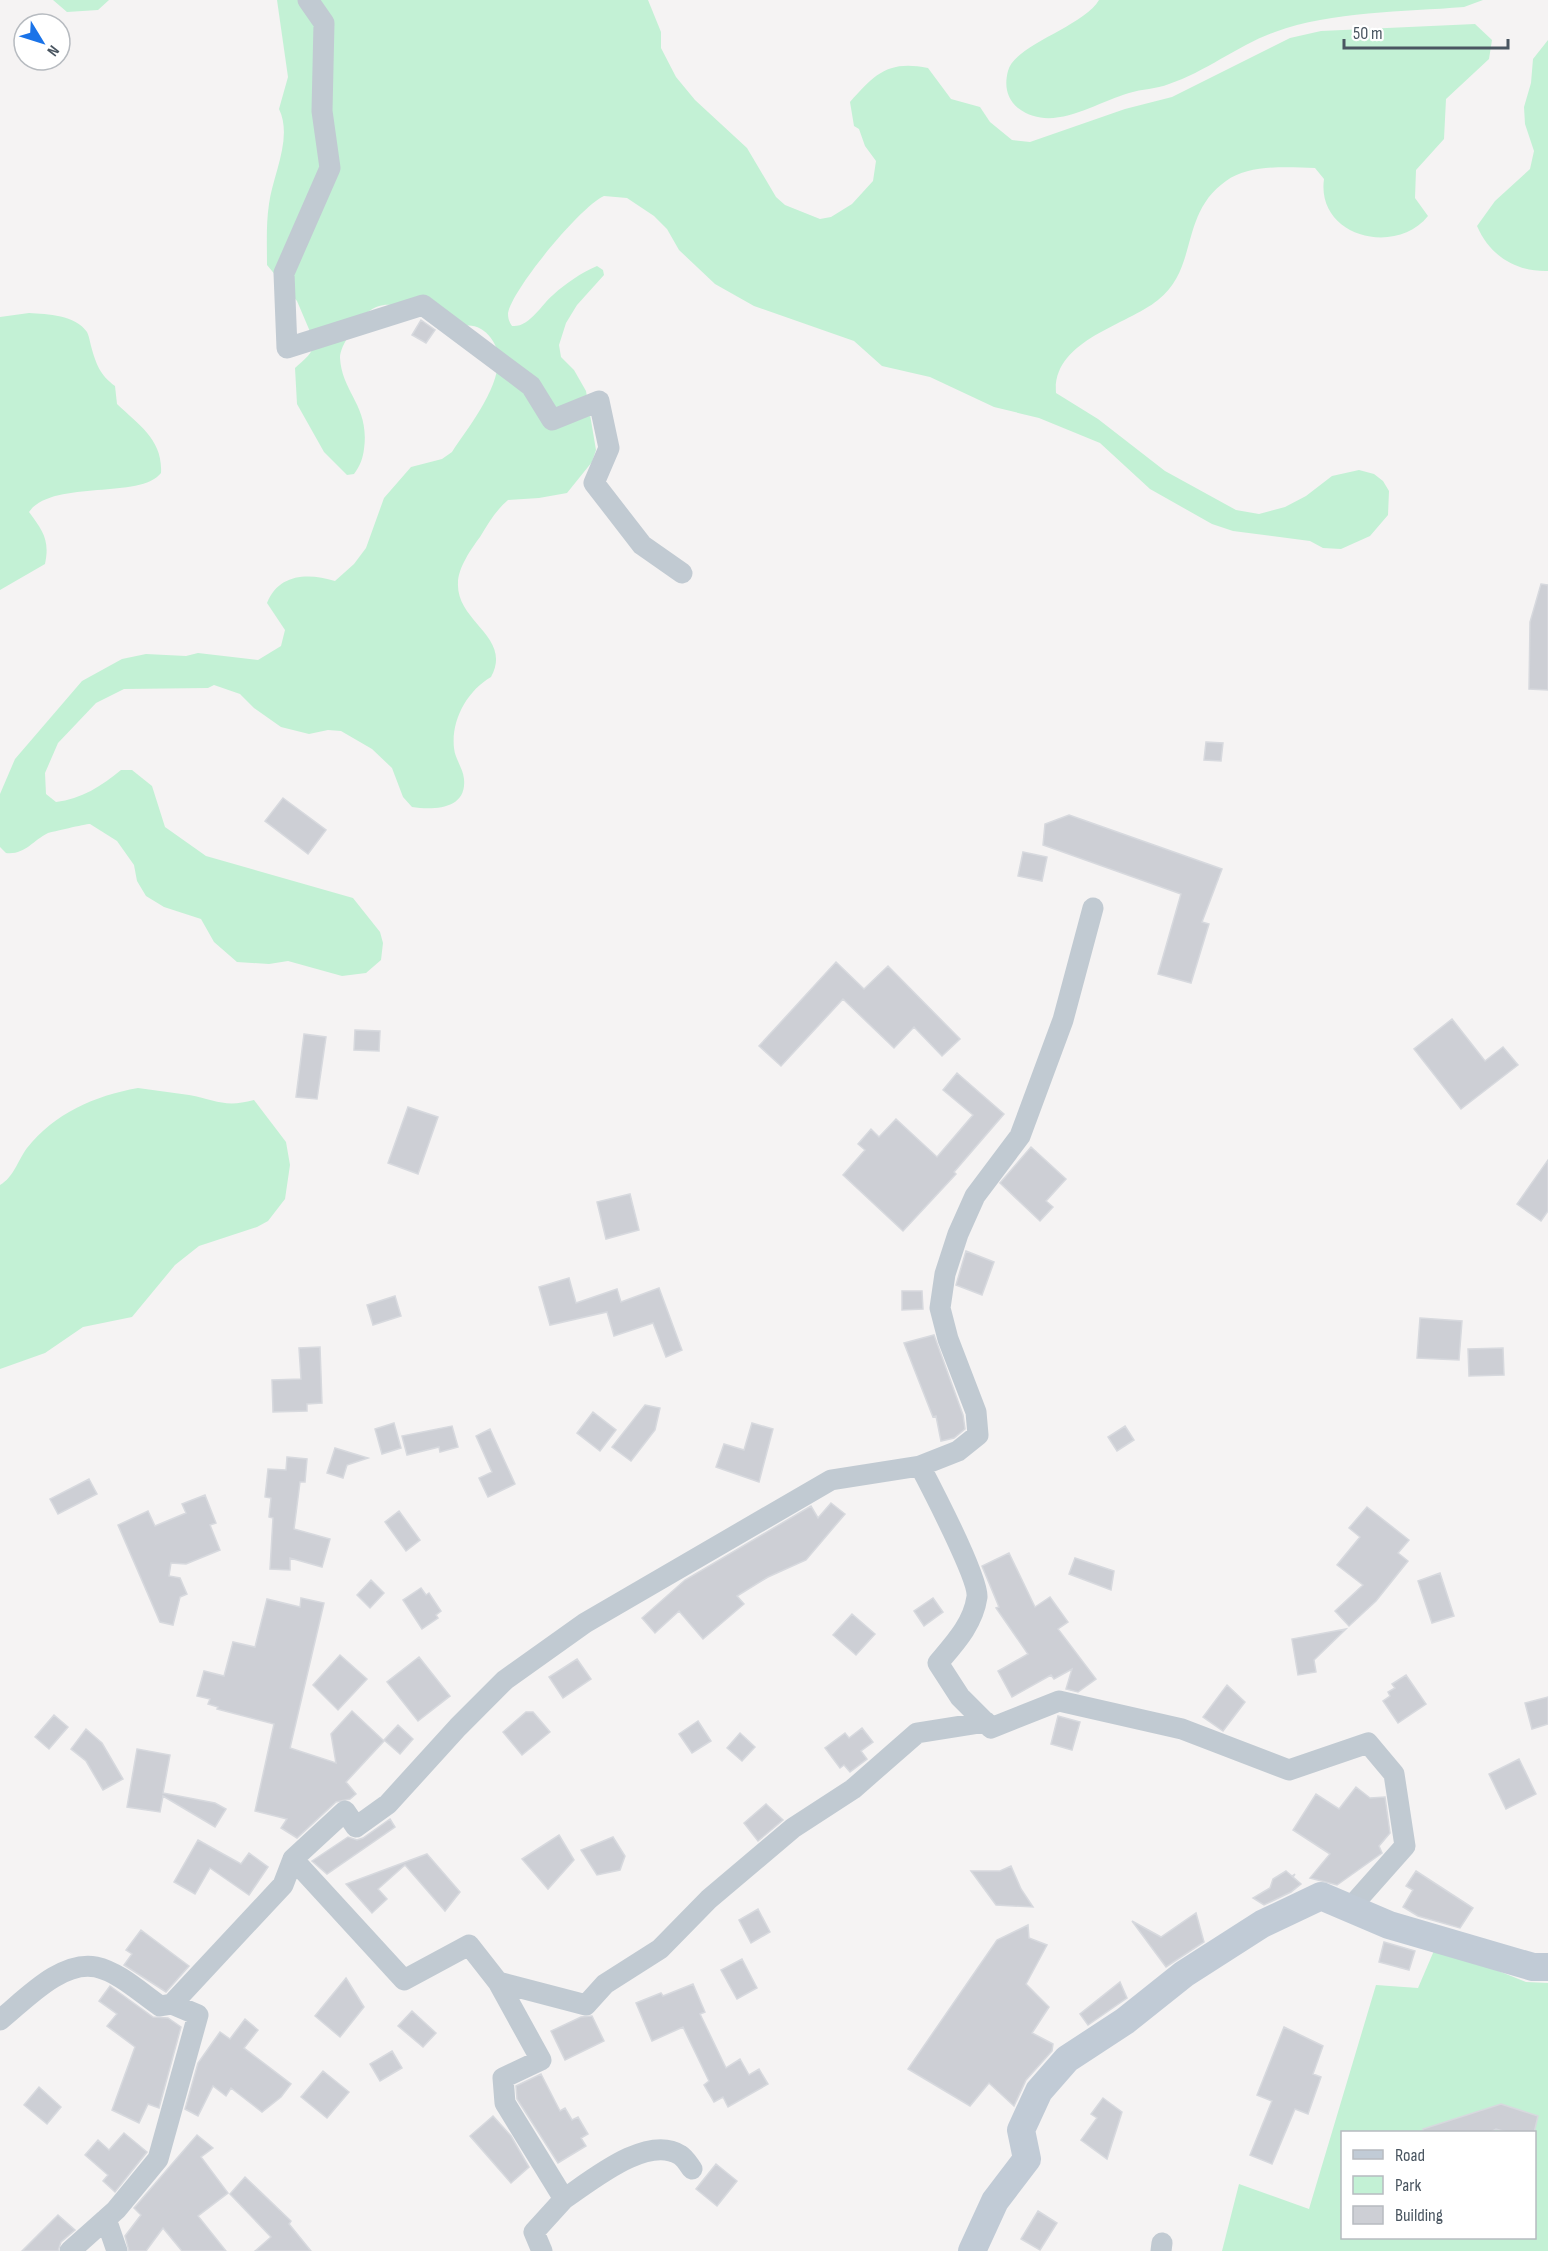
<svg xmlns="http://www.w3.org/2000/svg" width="1548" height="2251" viewBox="0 0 1548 2251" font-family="'Sofia Sans Condensed',sans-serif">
<rect width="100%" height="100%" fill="#f5f3f3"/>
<path fill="#c3f1d5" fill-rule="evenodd" d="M53,0H109L98,10L67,12Z
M277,0H648L661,32V48L676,77L695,100L747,148L776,197L785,205L820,219L831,217L852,204L873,181L876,161L865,146L859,129L854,126L850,102C875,74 888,60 928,68L951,99L980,107L990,122L1012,140L1030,142L1125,109L1172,97L1290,38L1321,31L1475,24L1492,40L1489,59L1446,99L1444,139L1416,170L1415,198L1428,216C1395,257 1316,236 1324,179L1315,168C1288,167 1249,164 1226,181C1179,214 1199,268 1158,300C1126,326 1052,340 1056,393L1098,419L1165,471L1236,510L1259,514L1285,507L1306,496L1332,476L1359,470L1374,474L1383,481L1389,491L1388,515L1370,536L1341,549L1323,548L1310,541L1233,531L1212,524L1150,489L1100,443L1039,418L994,407L930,377L882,366L854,341L754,306L715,284L679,250L667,229L654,216L627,198L604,196C581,206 513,288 508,313C508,318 509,322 512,326C529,328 542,304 553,295C566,283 581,273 597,266L603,270L604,275L577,305L566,323L559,345L561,357L574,370L586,391L596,450L592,462L567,493L539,498L508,500C496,510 488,524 480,537C471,549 458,568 458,583C456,622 513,637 491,677C467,691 451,720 454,748C455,759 463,768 464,779C467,810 433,810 412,807L403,797L392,768L372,749L341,731L328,730L309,734L281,727L254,708L240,694L214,685L208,688L124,689L96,703L58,743L45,773L46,794L56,802C81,799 102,786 121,770H132L152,786L165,827L206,856L353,898L380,932L383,943L381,960L366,973L342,976L288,961L269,964L237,962L214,942L201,919L164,907L146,896L137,881L134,865L117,841L90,824C85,824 52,832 48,833C32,841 25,855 6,853L0,847V794L15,759L82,681L122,659L146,654L186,656L198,653L258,660L281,646L285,630L267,603C279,573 309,573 335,581L354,564L366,548L384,498L411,467L442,459L452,452C468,427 505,383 497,350C495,342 488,333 481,329C471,323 464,327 455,326C430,325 394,290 368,312C358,322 340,344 340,358C342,393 370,406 364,449C363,458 360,466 354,474L347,475L324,452L297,404L295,368C303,361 315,352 314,341L297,301L267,265C267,244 266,224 269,204C273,174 293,138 279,109L288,77Z
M1099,0H1483L1464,7C1404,12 1332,11 1275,32C1238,45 1206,72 1169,84C1156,89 1142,89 1129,93C1094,103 1052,134 1018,108C1007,99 1004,86 1008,71C1014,45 1083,27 1099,0Z
M1548,40V271C1516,272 1490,256 1477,226L1495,201L1530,169L1534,151L1525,124L1524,107L1531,83L1533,59Z
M29,313C48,314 75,315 87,332C89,336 90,342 91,346C96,364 100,375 115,386L117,404C139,425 163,440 161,473C140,500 52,479 29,512C43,531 50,540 45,564L0,590V317Z
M138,1088C155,1090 172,1093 189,1095C216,1100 225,1108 254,1100L286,1142L290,1165L285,1199L268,1221L257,1227L199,1246L175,1265L132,1317L83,1327L45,1353L0,1369V1185C14,1177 18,1160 27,1148C55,1113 94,1096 138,1088Z
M1436,1946L1526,1982L1548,1983V2251H1222L1239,2184L1309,2209L1376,1985L1418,1988ZM1342,2132H1534V2238H1342Z"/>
<path fill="#cdcfd5" stroke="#d7d9de" stroke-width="1.5" d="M421,320L435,330L426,343L412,335Z
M1541,584L1548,585V690L1529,689L1530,622Z
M1206,742L1223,743L1221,761L1204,760Z
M283,798L326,830L308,854L265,821Z
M1069,815L1222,869L1202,922L1209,924L1191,983L1158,974L1181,894L1043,845L1045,824Z
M1023,852L1047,857L1042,881L1018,876Z
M836,962L864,989L888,966L960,1039L942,1056L914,1027L894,1048L843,999L781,1066L759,1046Z
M1452,1019L1485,1061L1503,1047L1518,1065L1461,1109L1414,1049Z
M355,1030L380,1031L379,1051L354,1050Z
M304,1034L326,1037L317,1099L296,1097Z
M957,1073L1004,1114L954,1172L956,1174L903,1231L843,1175L865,1150L858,1144L871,1129L879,1137L896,1119L937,1157L973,1115L943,1090Z
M408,1107L438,1117L418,1174L388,1163Z
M1031,1147L1066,1179L1046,1201L1053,1207L1040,1221L1000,1183Z
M1548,1160V1211L1541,1221L1517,1204Z
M630,1194L639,1230L606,1239L597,1202Z
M966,1251L994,1262L982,1295L956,1285Z
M569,1278L576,1303L617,1289L621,1302L659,1288L682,1350L666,1357L653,1323L614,1336L607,1312L550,1325L539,1287Z
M902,1291H922L923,1309L902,1310Z
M395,1296L401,1316L373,1325L367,1305Z
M1420,1318L1462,1321L1459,1360L1417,1358Z
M934,1335L963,1415L965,1429L954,1438L941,1441L936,1416L933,1417L904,1343Z
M320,1347L322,1403L307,1404V1411L273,1412L272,1380L301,1379L299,1348Z
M1503,1348L1504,1375L1469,1376L1468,1349Z
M645,1405L660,1408L655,1430L631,1461L612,1447Z
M593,1412L616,1430L600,1451L577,1433Z
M394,1423L401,1448L382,1454L375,1429Z
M752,1423L773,1429L759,1482L716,1467L724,1444L744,1450Z
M452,1426L458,1447L440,1452L439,1447L407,1455L402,1436Z
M1125,1426L1134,1440L1117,1451L1108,1437Z
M490,1429L515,1484L488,1497L479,1478L492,1472L476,1436Z
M335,1448L368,1458L347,1465L343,1478L327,1473Z
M287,1457L307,1459L305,1482H300L294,1529L330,1539L322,1567L290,1558V1570L270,1569L273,1518L269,1517L271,1498L265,1497L268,1469L286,1470Z
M89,1479L97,1494L58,1514L50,1499Z
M205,1495L216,1523L210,1525L220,1550L186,1564L171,1563L169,1576L180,1578L187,1594L180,1597L173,1625L160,1622L118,1525L148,1511L155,1526L186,1513L182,1504Z
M831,1503L845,1514L806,1560L768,1577L737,1596L744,1604L703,1639L679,1611L655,1633L642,1618L685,1580L811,1506L818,1518Z
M1367,1507L1409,1540L1398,1553L1408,1561L1376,1601L1349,1626L1335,1611L1363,1585L1337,1565L1360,1537L1349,1528Z
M399,1511L420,1540L406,1551L385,1522Z
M1009,1553L1035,1607L1050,1597L1068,1622L1058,1629L1096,1679L1078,1692L1066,1689L1072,1669L1054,1679L1051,1675L1012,1697L998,1671L1028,1654L996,1608L999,1607L982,1566Z
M1075,1558L1114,1571L1111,1590L1069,1574Z
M1440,1573L1454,1616L1432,1623L1418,1581Z
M371,1580L384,1593L370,1608L357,1595Z
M421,1588L426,1595L429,1593L441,1611L436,1615L438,1618L422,1629L403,1600Z
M301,1598L324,1603L290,1748L336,1763L331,1734L352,1711L384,1741L346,1782L356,1794L350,1799L336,1802L297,1838L281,1828L287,1819L255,1811L274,1724L217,1709L218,1707L208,1704L210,1699L197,1696L204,1671L224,1676L233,1642L255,1647L267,1599L300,1607Z
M933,1598L943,1612L924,1626L914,1611Z
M852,1614L875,1634L856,1655L833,1635Z
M1346,1629L1314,1660L1316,1672L1298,1675L1292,1639Z
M340,1655L367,1679L338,1710L313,1685Z
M419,1657L450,1696L418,1721L387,1682Z
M577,1659L591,1679L563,1698L549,1677Z
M1406,1675L1426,1704L1398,1723L1383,1701L1390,1696L1388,1692L1395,1688L1392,1684Z
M1227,1685L1245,1702L1223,1731L1203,1717Z
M1548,1697V1724L1532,1729L1525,1703Z
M526,1712H533L550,1732L522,1755L503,1732Z
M54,1715L68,1727L49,1749L35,1737Z
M1058,1716L1080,1722L1072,1750L1051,1744Z
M698,1721L711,1741L692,1753L679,1734Z
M398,1725L413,1739L400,1754L384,1740Z
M862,1728L873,1742L861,1751L867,1759L850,1772L844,1765L840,1768L825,1748L845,1733L849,1738Z
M86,1729L102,1743L123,1779L103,1790L86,1761L71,1749Z
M740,1733L755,1747L742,1761L727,1748Z
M137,1749L170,1755L163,1793L215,1803L226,1809L215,1827L163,1796L160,1812L127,1807Z
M1519,1759L1536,1794L1506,1809L1489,1774Z
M1356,1787L1370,1798L1385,1797L1390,1833L1379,1846L1382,1853L1337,1885L1310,1878L1330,1854L1293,1830L1316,1794L1339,1809Z
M766,1804L783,1820L758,1841L744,1823Z
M390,1819L395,1827L327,1874L312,1861L348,1837L357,1840L363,1838Z
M559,1835L574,1860L548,1889L522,1859Z
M613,1837L625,1856L620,1870L597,1875L581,1850Z
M198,1840L241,1864L249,1853L268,1867L249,1895L210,1868L195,1894L174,1882Z
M427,1854L460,1892L445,1911L405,1865L378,1889L387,1899L372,1913L346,1884Z
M1011,1866L1021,1889L1033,1907L996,1905L971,1871H1000Z
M1286,1871L1292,1876L1295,1874L1293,1877L1301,1884L1291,1892L1264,1905L1253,1898L1270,1888L1273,1879Z
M1416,1871L1473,1908L1460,1928L1418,1916L1403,1907L1413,1890L1406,1886Z
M758,1909L770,1932L751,1943L739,1920Z
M1196,1913L1204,1942L1166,1967L1132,1921L1161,1937Z
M1028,1925L1029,1938L1047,1945L1026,1984L1049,2007L1032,2033L1053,2044L1052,2051L1026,2080L1014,2106L989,2083L970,2106L908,2069L997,1940Z
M141,1930L189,1966L166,1992L124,1965L132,1954L126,1950Z
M1384,1942L1415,1951L1409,1970L1379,1962Z
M742,1959L757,1988L737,1999L721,1970Z
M346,1978L364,2007L340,2037L315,2016Z
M1120,1982L1127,1998L1088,2025L1080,2014Z
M693,1984L705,2012L700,2014L726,2068L740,2059L749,2075L759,2069L768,2084L728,2107L723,2097L714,2102L704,2085L709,2081L683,2027L652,2041L636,2003L661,1993L663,1996Z
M110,1986L153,2017L168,2018L181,2027L159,2108L148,2104L139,2123L112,2110L135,2047L107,2026L117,2014L99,2001Z
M412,2011L436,2033L423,2047L398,2026Z
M592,2016L604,2041L565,2060L551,2031L581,2017Z
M245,2019L258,2030L244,2048L291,2084L281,2097L262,2112L231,2088L226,2096L213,2086L198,2116L185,2109L198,2063L220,2032L230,2039Z
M1284,2027L1323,2046L1313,2074L1321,2077L1308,2114L1295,2109L1272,2164L1250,2155L1272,2101L1257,2095Z
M392,2051L402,2068L380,2081L370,2064Z
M323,2071L349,2092L327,2118L301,2097Z
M541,2074L560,2111L565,2108L572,2120L578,2117L588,2134L581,2138L586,2146L558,2163L517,2099L516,2086Z
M39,2087L61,2107L47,2124L24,2105Z
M1103,2098L1122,2112L1107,2159L1081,2140L1097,2118L1091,2114Z
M1501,2104L1538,2116L1534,2133H1510L1496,2129L1489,2133H1423V2129Z
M493,2116L511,2136L529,2167L511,2183L470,2136Z
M124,2133L147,2152L115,2192L103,2181L108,2175L85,2155L98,2140L109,2150Z
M197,2135L213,2148L201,2157L228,2193L198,2216L226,2251H182L163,2228L146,2251H129L125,2236L141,2215L134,2208Z
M716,2164L737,2181L717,2206L696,2189Z
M245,2177L291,2221L289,2224L311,2251H255L271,2237L230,2194Z
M1038,2211L1057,2223L1040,2250L1021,2239Z
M58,2215L75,2230L61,2242L58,2251H22Z"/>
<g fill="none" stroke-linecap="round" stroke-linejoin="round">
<path stroke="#c1cad2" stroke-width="21" d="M308,0L324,23L322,111L330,168L284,273L287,348L423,305L531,386L552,420L599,401L609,448L594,483L642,545L682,573
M920,1466L958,1451L978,1435L976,1412L948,1339L940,1308L945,1274L958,1234L975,1196L1020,1136L1063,1020L1093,908
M293,1859L404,1980L469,1945L498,1982L586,2005L605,1984L660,1949L709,1899L793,1828L853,1789L917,1733L986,1722
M498,1982L541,2060L503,2078L505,2103L564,2199C591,2181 647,2134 680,2155C685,2158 689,2165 692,2169
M0,2020C25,2000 61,1960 96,1967C119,1972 141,1993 160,2006L172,2004
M106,2219L117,2251
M70,2251L116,2210L158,2159L198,2015L172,2004L283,1885L293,1859L345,1811L356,1827L388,1804L458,1727L505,1680L585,1623L831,1480L920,1466C931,1487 979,1579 977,1597C973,1624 955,1643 938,1663L960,1697L991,1728L1059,1701L1182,1729L1289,1770L1368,1743L1394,1774L1405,1846L1350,1908
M542,2251L534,2232L564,2199
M1161,2251L1162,2243"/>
<path stroke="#c1cbd6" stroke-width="28" d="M972,2251L995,2201L1027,2159L1021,2130L1039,2091L1067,2059L1125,2021L1184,1974L1262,1924L1321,1896L1389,1925L1533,1967H1548"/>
</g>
<rect x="1341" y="2131" width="195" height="108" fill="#ffffff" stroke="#b7bbc0" stroke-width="1.5"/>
<rect x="1353" y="2150" width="30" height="9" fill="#c1cbd6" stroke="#b7bbc0" stroke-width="1.5"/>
<text x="1395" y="2161" font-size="18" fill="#4a5661">Road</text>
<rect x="1353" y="2176" width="30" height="18" fill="#c3f1d5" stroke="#b7bbc0" stroke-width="1.5"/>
<text x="1395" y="2191" font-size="18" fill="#4a5661">Park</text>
<rect x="1353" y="2206" width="30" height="18" fill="#cdcfd5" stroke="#b7bbc0" stroke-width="1.5"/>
<text x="1395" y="2221" font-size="18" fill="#4a5661">Building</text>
<g transform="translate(42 42) rotate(128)"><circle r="28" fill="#ffffff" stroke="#b7bbc0" stroke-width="1.5"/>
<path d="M0-4.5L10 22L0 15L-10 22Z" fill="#1a73e8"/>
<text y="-9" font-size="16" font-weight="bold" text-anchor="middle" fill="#4a5661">N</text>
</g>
<path d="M1344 39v9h164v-9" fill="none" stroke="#4a5661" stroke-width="3"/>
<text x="1353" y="39" font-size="18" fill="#4a5661" stroke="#ffffff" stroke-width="4.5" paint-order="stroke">50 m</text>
</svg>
